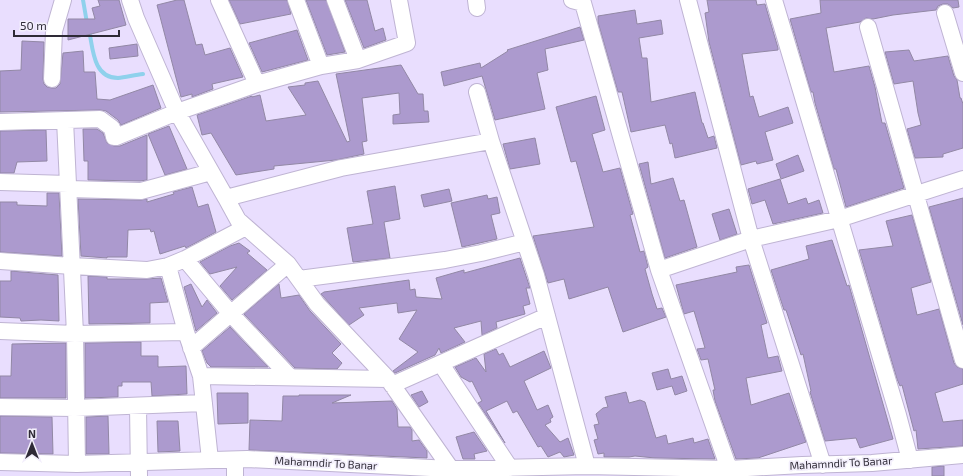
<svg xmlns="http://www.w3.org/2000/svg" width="963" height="476" viewBox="0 0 963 476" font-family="'Exo 2',sans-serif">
<rect width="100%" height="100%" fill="#e9defe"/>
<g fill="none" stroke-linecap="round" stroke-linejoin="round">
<path stroke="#8fd1ec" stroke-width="4" d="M83,0L87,23
M89,30C93,49 93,78 118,78C126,77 135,75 143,74"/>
</g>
<path fill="#ac9ace" stroke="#9288a5" d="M98,0H119L126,25L68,40V19H95L92,8L100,6Z
M177,0H184L196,45L202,44L205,55L230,48L243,77L212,84L213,89L192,97V94L181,97L157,5Z
M229,0H287L291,14L240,24Z
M306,0H326L345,52L327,55Z
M345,0H367L375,31L383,28L386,40L364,48Z
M707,0H756L757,5L765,4L778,48V50L742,54L750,97L753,96L759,117L788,107L793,123L765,132L773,160L757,164L756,161L741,165L709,42L705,13L709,12Z
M820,0H958L959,7L953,8L948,4H943L938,6L936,10L893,15L873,19L866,18L860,22L826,28L834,72L869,66L875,87L882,123H885L904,188L846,207L836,169H834L815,103L813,92H811L790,19L821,13Z
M635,10L637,24L661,20L663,34L639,38L642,58H647L651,102L695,92L702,123H703L708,138L714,136L717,148L675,158L672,143L670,144L665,125L631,132L622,92H618L598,22V16Z
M580,27L584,40L545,49L548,70L537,73L545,109L495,120L482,76L444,86L441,72L480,63L481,68L508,51L507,50Z
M297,30L308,60L262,72L249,43Z
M22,41L44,42L43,79L44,84L47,87L52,88H56L60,84L63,53L83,51L84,72H95L97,99L110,100L153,85L161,108L121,125L118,120L106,111L100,110L0,112V71L21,70Z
M137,44L138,56L110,59L109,48Z
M909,50L914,61L948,56L954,76L957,80L960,98H961L963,104V148L943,154V157L915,158L907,129L921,125L918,113L913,81L894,84L885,52Z
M401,65L418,94H423L424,111H428L429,122L393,124V115L400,114L399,93L362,98L367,141L362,142L364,154L336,160L274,166V169L236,175L211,133L202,135L197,115L252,96V97L260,95L266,121L306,115L288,87L305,85V83L318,81L347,142L350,141L336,74Z
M596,96L605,130L592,134L603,172L620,168L633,214L630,215L640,252L644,251L648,267L645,269L652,294L657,309L662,308L666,317L623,332L608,287L569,299L564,279L548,283L533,236L594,227L576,161L571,162L556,107Z
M169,126L187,169L165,175L148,134Z
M83,129H97L103,133L107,143L114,146H120L147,135V180L140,181L88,180V161H84Z
M46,130L47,161L17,162L14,173H0V131Z
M535,138L540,164L510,169L503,144Z
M798,155L804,171L781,179L776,164Z
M648,162L651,184L673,178L680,201L684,200L697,247L665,258L639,164Z
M780,179L788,204L806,198L808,204L819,200L823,213L773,224L765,200L752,204L748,189Z
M395,186L400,219L384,222L390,258L353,262L347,228L373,224L367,191Z
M192,187L198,207L208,204L216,232L186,248L185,246L160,254L154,231L151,232L150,229L128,230L127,257H107V258L81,256L78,199L141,200L147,199V202L174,194L173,192Z
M449,189L452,201L424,207L421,195Z
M47,193H59L62,256L0,252V202H17V205L47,206Z
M487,195L488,199L497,197L500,213L491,215L497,239L462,247L451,203Z
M963,198V325L929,207Z
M729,209L737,234L720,240L712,214Z
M912,215L931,282L911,288L917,315L939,309L954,363L957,367L963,369V384L935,393L943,422L963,420V446L918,449L916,430L914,431L902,385L900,386L897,379L859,250L893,246L886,221Z
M832,240L847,286L849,285L893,439L860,448L856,438L825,441L810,392L811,391L803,354L801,355L786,310H784L771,270L809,259L806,246Z
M239,243L250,251L247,253L267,270L232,300L220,286L237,267L210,274L200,262L230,246Z
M520,258L530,288H526L530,304L523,306L525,314L496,322L497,328L482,335L481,321L454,328L465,342L441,353L439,348L435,355L395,373L393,371L418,352L399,339L417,310L398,313L397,303L359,308L364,315L349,325L321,294L324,292L409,280L410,290L415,289L416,297L442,299L436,278L464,270V273Z
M749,265L767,323L761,325L768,358L778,356L782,371L746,378L751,405L789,393L806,442L758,458L736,459L715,401L713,390H715L708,359L701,360L697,349L705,348L694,311L684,314L676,285L737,272L736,267Z
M11,271L58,275L59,321L41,320L21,321L20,318L0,317V281H11Z
M88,276L107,277V279H146L161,278L168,302L150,303V323L89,324Z
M191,284L202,307L207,300L217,313L196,331L184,287Z
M279,284L281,298L299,295L310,311L341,344L332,353L342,363L337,369L295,368L244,314Z
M230,327L268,367H211L207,363L202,351Z
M141,342V356H158V367L186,366L187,394L152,396L151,382H122V386H118V397L85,398V343Z
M66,343V398H0V376H11L12,344Z
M496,349L499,355L503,353L510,367L544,351L551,368L524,381L537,410L548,405L553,417L550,419L551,422L545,425L560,442L568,438L574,455L564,457L560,452L548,457L541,446L538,447L517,411L513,413L507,401L486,411L505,443L478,403L482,401L472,381L470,382L461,377L455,367L476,358L486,372L484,354Z
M668,369L671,379L682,376L687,391L675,395L672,386L657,390L652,373Z
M422,391L428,402L419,407L411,395Z
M626,392L629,403L640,400L645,402L656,438L666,435L668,444L693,438L694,443L708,439L715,459L655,458L635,456L629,457H604V453L598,454L594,440L598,439L594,425L599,424L596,414L603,408L608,407L605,397Z
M217,393H248V423L218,424Z
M299,395H351L332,403L392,401L397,409L398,427H410L412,430V441L419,440L427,451V458L249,450L250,420L282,421L283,396H299Z
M0,416L52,417L53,454L0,453Z
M108,416L109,454H86V417Z
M157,421H178L180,451L158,452Z
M474,432L487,451L474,454L475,459H463L456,437Z
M944,466V476H932V467Z"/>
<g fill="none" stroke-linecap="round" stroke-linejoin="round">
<g stroke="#bfb4d3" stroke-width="18">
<path id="minor" d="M130,0L136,18L177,112L226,198L341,168L491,141L536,275L587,466
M219,0L257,84
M296,0L321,66
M476,0L477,8
M572,0L583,3L659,270
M688,0L751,239L839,219L963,179
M774,0L898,415L910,460
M945,13L963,73
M868,27L963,360
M358,60L407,43L399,0
M52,79L54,31L63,0
M477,92L491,141
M65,120L75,334L77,464
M0,122L100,119L112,128L114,137H116L177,112L257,84L321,66L358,60L335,0
M0,182L68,184
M69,189L141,191L211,172
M226,198L238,220L288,264L317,304L388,379L451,469
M185,259L231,314L290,377
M0,261L72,266L147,270L168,266L185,259L246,227
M168,266L186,332L201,376L210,460
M299,279L445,260L481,253L525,242
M0,331L75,334L186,332
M191,348L288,264
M441,364L510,468
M201,376L388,379
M392,385L547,316
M138,406L139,476
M0,407L75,408L204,403
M235,460V476
M0,462L77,464L247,459L451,469L587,466L729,469L802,465L872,463L963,455
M729,469L659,270L751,239L823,465"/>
</g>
<use href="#minor" stroke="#fff" stroke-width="16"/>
</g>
<g text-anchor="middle" stroke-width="3.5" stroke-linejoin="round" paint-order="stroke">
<g font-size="11" fill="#2e2a36" stroke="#f3effc">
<text transform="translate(326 463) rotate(3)" y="4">Mahamndir To Banar</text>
<text transform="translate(841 463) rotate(-3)" y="4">Mahamndir To Banar</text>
</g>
</g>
<g transform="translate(32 444)" stroke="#f3effc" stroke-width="3" paint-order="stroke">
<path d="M0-3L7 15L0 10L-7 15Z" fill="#2e2a36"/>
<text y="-6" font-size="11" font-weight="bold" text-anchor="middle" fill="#2e2a36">N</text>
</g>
<path d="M14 30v6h105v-6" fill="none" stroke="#2e2a36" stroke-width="2"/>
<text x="20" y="30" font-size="12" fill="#2e2a36" stroke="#f3effc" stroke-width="3" paint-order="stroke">50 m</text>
</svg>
